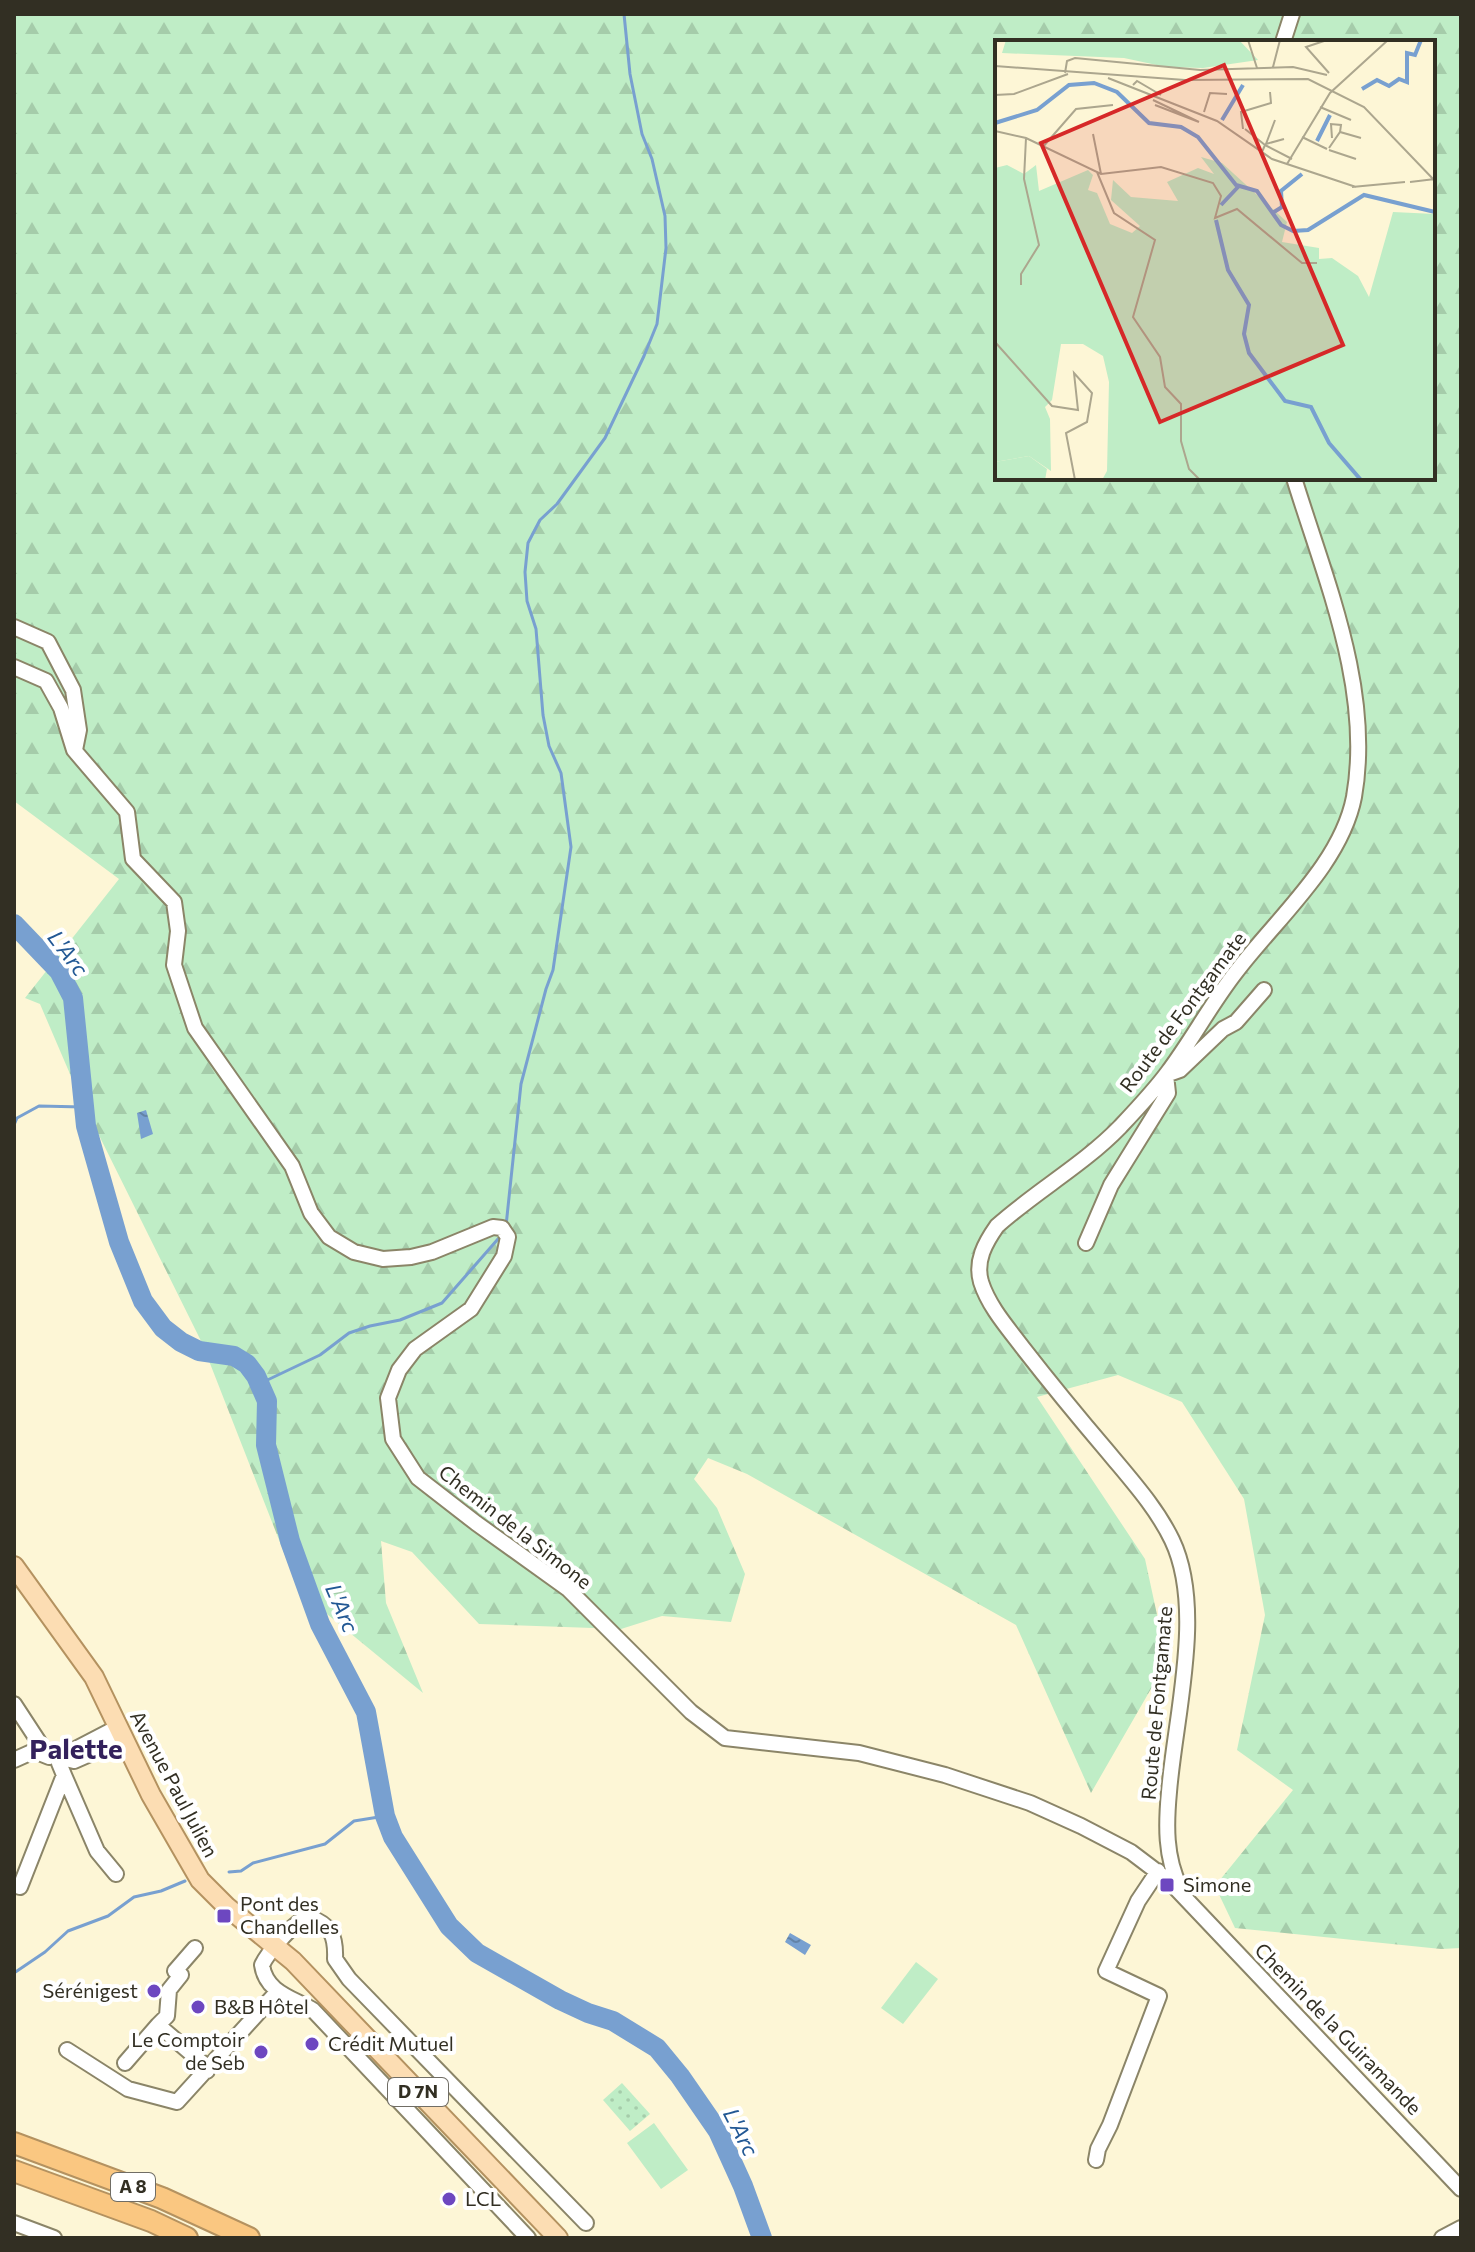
<svg xmlns="http://www.w3.org/2000/svg" width="1475" height="2252" viewBox="0 0 1475 2252" font-family="Commissioner,sans-serif">
<defs>
<pattern id="forest-firs" width="22" height="20" patternUnits="userSpaceOnUse" patternTransform="scale(2)"><rect width="22" height="20" fill="#bfedc6"/><path d="M5 1l3.5 6h-7zM16 11l3.5 6h-7z" fill="#a5ccaa"/></pattern>
<pattern id="park-dots" width="8" height="8" patternUnits="userSpaceOnUse" patternTransform="scale(2)"><rect width="8" height="8" fill="#bfedc6"/><path d="M2 2h.1M6 6h.1" fill="none" stroke="#a5ccaa" stroke-width="1.8" stroke-linecap="round"/></pattern>
<pattern id="water-ripples" width="26" height="14" patternUnits="userSpaceOnUse" patternTransform="scale(2)"><rect width="26" height="14" fill="#78a0d0"/><path d="M2 4q2-2 4 0t4 0M15 11q2-2 4 0t4 0" fill="none" stroke="#6383a8"/></pattern>
</defs>
<rect width="100%" height="100%" fill="#fdf6d6"/>
<path fill="url(#forest-firs)" fill-rule="evenodd" d="M14,14H1461V1948L1441,1949L1235,1928L1215,1886L1293,1790L1237,1750L1265,1615L1244,1499L1182,1402L1118,1375L1037,1397L1145,1559L1167,1661L1091,1793L1016,1625L747,1474L708,1458L694,1479L717,1508L745,1574L731,1622L662,1616L621,1629L479,1624L412,1552L381,1541L386,1603L423,1693L299,1591L202,1343L79,1095L40,1004L25,998L119,879L14,801ZM997,42H1433V478H997Z"/>
<path fill="url(#park-dots)" d="M622,2083L650,2114L630,2131L603,2100Z"/>
<path fill="#bfedc6" d="M916,1962L938,1979L903,2024L881,2008Z
M654,2123L688,2170L661,2189L627,2143Z"/>
<path fill="url(#water-ripples)" d="M146,1110L153,1134L141,1139L137,1113Z
M790,1933L811,1945L805,1955L785,1942Z"/>
<g fill="none" stroke-linecap="round" stroke-linejoin="round">
<path stroke="#78a0d0" stroke-width="3" d="M14,1125L17,1118L39,1106L83,1107
M506,1226L521,1084L546,989L553,970L571,847L561,773L549,746L543,715L536,629L527,601L525,572L528,543L540,520L557,504L605,438L644,356L657,324L666,248L665,216L652,159L642,134L630,74L624,14
M259,1384L320,1355L349,1333L370,1326L400,1320L442,1303L498,1239
M229,1872L241,1871L253,1863L325,1844L354,1821L385,1816
M14,1973L45,1952L68,1931L108,1916L134,1897L161,1891L185,1881"/>
<path stroke="#78a0d0" stroke-width="20" d="M14,924L59,971L73,998L86,1126L119,1242L143,1301L163,1328L181,1342L199,1351L234,1356L247,1364L256,1376L267,1401L266,1445L290,1541L320,1624L366,1712L385,1816L393,1837L449,1926L477,1953L560,2000L588,2013L613,2021L657,2048L680,2076L718,2131L743,2186L762,2238"/>
<g stroke="#8b8568" stroke-width="18">
<path id="minor" d="M1283,42L1292,14
M14,627L48,642L73,690L79,730L75,750
M14,667L46,681L61,708L74,750L127,812L133,859L174,902L178,931L174,965L195,1028L292,1166L311,1213L329,1237L354,1252L383,1259L411,1257L432,1252L493,1227L502,1228L508,1237L504,1256L471,1309L415,1349L399,1370L388,1398L393,1439L418,1478L476,1523L568,1589L691,1712L725,1738L859,1753L945,1775L1030,1803L1081,1826L1131,1852L1168,1880L1461,2189
M1086,1243L1111,1185L1168,1093L1166,1075L1180,1070L1223,1029L1236,1022L1264,990
M14,1704L48,1756
M118,1727L68,1753L66,1759L74,1761L124,1739
M14,1760L34,1751L49,1757
M64,1775L97,1851L116,1874
M14,1885L20,1887L64,1775L59,1763
M1180,1887C1165,1857 1166,1824 1169,1792C1175,1716 1205,1609 1172,1540C1156,1507 1131,1480 1108,1452C1079,1418 1051,1384 1023,1348C1008,1328 989,1307 981,1282C975,1261 985,1243 997,1226C1036,1191 1083,1165 1120,1127C1136,1110 1154,1091 1168,1072C1192,1040 1211,1004 1236,972C1276,919 1341,864 1354,797C1373,690 1325,579 1294,478
M158,2025L167,2016L169,1990L181,1975L175,1971L195,1948
M67,2050L128,2089L177,2102L278,1991
M125,2063L158,2025L200,2061L207,2071
M1096,2160L1098,2149L1110,2125L1159,1996L1106,1971L1138,1901L1158,1871
M14,2223L54,2238
M528,2238L313,2010C293,1998 266,1993 262,1965C268,1952 294,1922 308,1917C331,1924 336,1936 335,1959L349,1979L586,2223
M1442,2238L1461,2228"/>
</g>
<g stroke="#b49260" stroke-width="22">
<path id="major" d="M14,1566L94,1677L151,1795L200,1880L227,1907L293,1961L558,2238"/>
</g>
<g stroke="#b49260" stroke-width="24">
<path id="highway" d="M14,2143L162,2198L249,2238
M14,2171L151,2221L187,2238"/>
</g>
<use href="#minor" stroke="#fff" stroke-width="14"/>
<use href="#major" stroke="#fcddb3" stroke-width="18"/>
<use href="#highway" stroke="#fac781" stroke-width="20"/>
</g>
<g fill="#6d47c0" stroke="#fff" stroke-width="3">
<rect x="1159" y="1877" width="16" height="16" rx="4"/>
<rect x="216" y="1908" width="16" height="16" rx="4"/>
<circle cx="154" cy="1991" r="8"/>
<circle cx="198" cy="2007" r="8"/>
<circle cx="312" cy="2044" r="8"/>
<circle cx="261" cy="2052" r="8"/>
<circle cx="449" cy="2199" r="8"/>
</g>
<g text-anchor="middle" stroke-width="8" stroke-linejoin="round" paint-order="stroke">
<g fill="#fff" stroke="#706d65" stroke-width="2">
<rect x="388" y="2078" width="60" height="28" rx="6"/>
<rect x="111" y="2173" width="44" height="28" rx="6"/>
</g>
<g font-size="18" font-weight="bold" fill="#322f23">
<text x="418" y="2098">D 7N</text>
<text x="133" y="2193">A 8</text>
</g>
<g font-size="20" fill="#322f23" stroke="#fff">
<text transform="translate(1183 1012) rotate(-53)" y="7">Route de Fontgamate</text>
<text transform="translate(515 1527) rotate(38)" y="7">Chemin de la Simone</text>
<text transform="translate(1157 1703) rotate(-85)" y="7">Route de Fontgamate</text>
<text transform="translate(174 1784) rotate(62)" y="7">Avenue Paul Julien</text>
<text transform="translate(1338 2029) rotate(46)" y="7">Chemin de la Guiramande</text>
</g>
<g font-size="20" fill="#322f23" stroke="#fff" text-anchor="start">
<text x="1183" y="1892">Simone</text>
<text x="240" y="1911">Pont des<tspan x="240" dy="23">Chandelles</tspan></text>
<text x="138" y="1998" text-anchor="end">Sérénigest</text>
<text x="214" y="2014">B&amp;B Hôtel</text>
<text x="245" y="2047" text-anchor="end">Le Comptoir<tspan x="245" dy="23">de Seb</tspan></text>
<text x="328" y="2051">Crédit Mutuel</text>
<text x="465" y="2206">LCL</text>
</g>
<g font-size="22" font-style="italic" fill="#225894" stroke="#fff">
<text transform="translate(68 953) rotate(53)" y="8">L'Arc</text>
<text transform="translate(342 1608) rotate(67)" y="8">L'Arc</text>
<text transform="translate(741 2132) rotate(63)" y="8">L'Arc</text>
</g>
<g font-size="28" font-weight="bold" fill="#33215c" stroke="#fff">
<text x="76" y="1759">Palette</text>
</g>
</g>
<g transform="translate(995 40)">
<rect width="440" height="440" fill="#fdf6d6"/>
<path d="M34,416L52,429L50,440H0V422Z" fill="#bfedc6"/>
<path d="M11,0H244L263,20L208,28L171,27L129,18L7,13ZM206,117L227,123L292,182L287,202L324,208V219L337,218L363,236L374,257L398,172L440,174V440H107L112,431L114,342L108,316L88,304H66L57,360L50,367L55,379L56,431L34,416L0,422V128L12,125L29,134L41,125L44,151L93,130L98,135L93,150L102,153L115,184L137,193L145,186L116,160L118,140L136,157L183,161L172,142L203,128L219,134Z" fill="#bfedc6"/>
<path fill="none" stroke="#78a0d0" stroke-width="4" d="M367,49L382,40L394,46L404,39L412,42V13L420,15L426,0M227,80L248,45M0,83L42,70L74,45L99,43L122,52L154,83L186,87L203,97L241,145L262,151L286,185L298,191L313,190L369,155L440,172M322,101L335,75M226,165L243,147M279,172L287,167L286,151L307,134M221,180L233,230L254,265L249,294L254,313L290,361L316,367L334,403L366,440"/>
<path fill="none" stroke="#aca68e" stroke-width="2" d="M253,0L262,28M332,0L311,7L334,33M0,26L190,40L313,39L369,67L440,141M278,27L285,0M70,33L72,21L80,18L205,30L298,27L332,35M113,38L222,81L277,119L361,147M138,45L142,41L166,55M0,55L19,54L73,34M158,60L204,82M160,65L204,82M325,67L356,80M209,72L215,53L232,54M280,80L271,104L289,99M248,89L246,72L276,63L275,52M250,89L270,105M0,91L31,98L106,134L166,127L218,143L226,156L220,178L242,169L307,223H322M98,94L106,134M307,97L332,109M337,98L336,84L346,85L345,92M47,108L81,69L118,65M334,108L345,92L366,98M334,110L361,119M267,112L270,105L297,119M292,124L335,53L393,0M102,132L119,173L160,200L138,277L165,317L170,347L186,364V401L194,429L205,440M415,142L440,139M357,147L410,142M26,245V234L44,205L29,139L31,98M0,302L57,366L83,370L79,333L97,353L92,382L71,393L80,440"/>
<path fill="#d62828" fill-opacity="0.15" stroke="#d62828" stroke-width="4" d="M229,25L348,305L165,382L46,103Z"/>
<rect width="440" height="440" fill="none" stroke="#322f23" stroke-width="4"/>
</g>
<rect width="1475" height="2252" fill="none" stroke="#322f23" stroke-width="32"/>
</svg>
